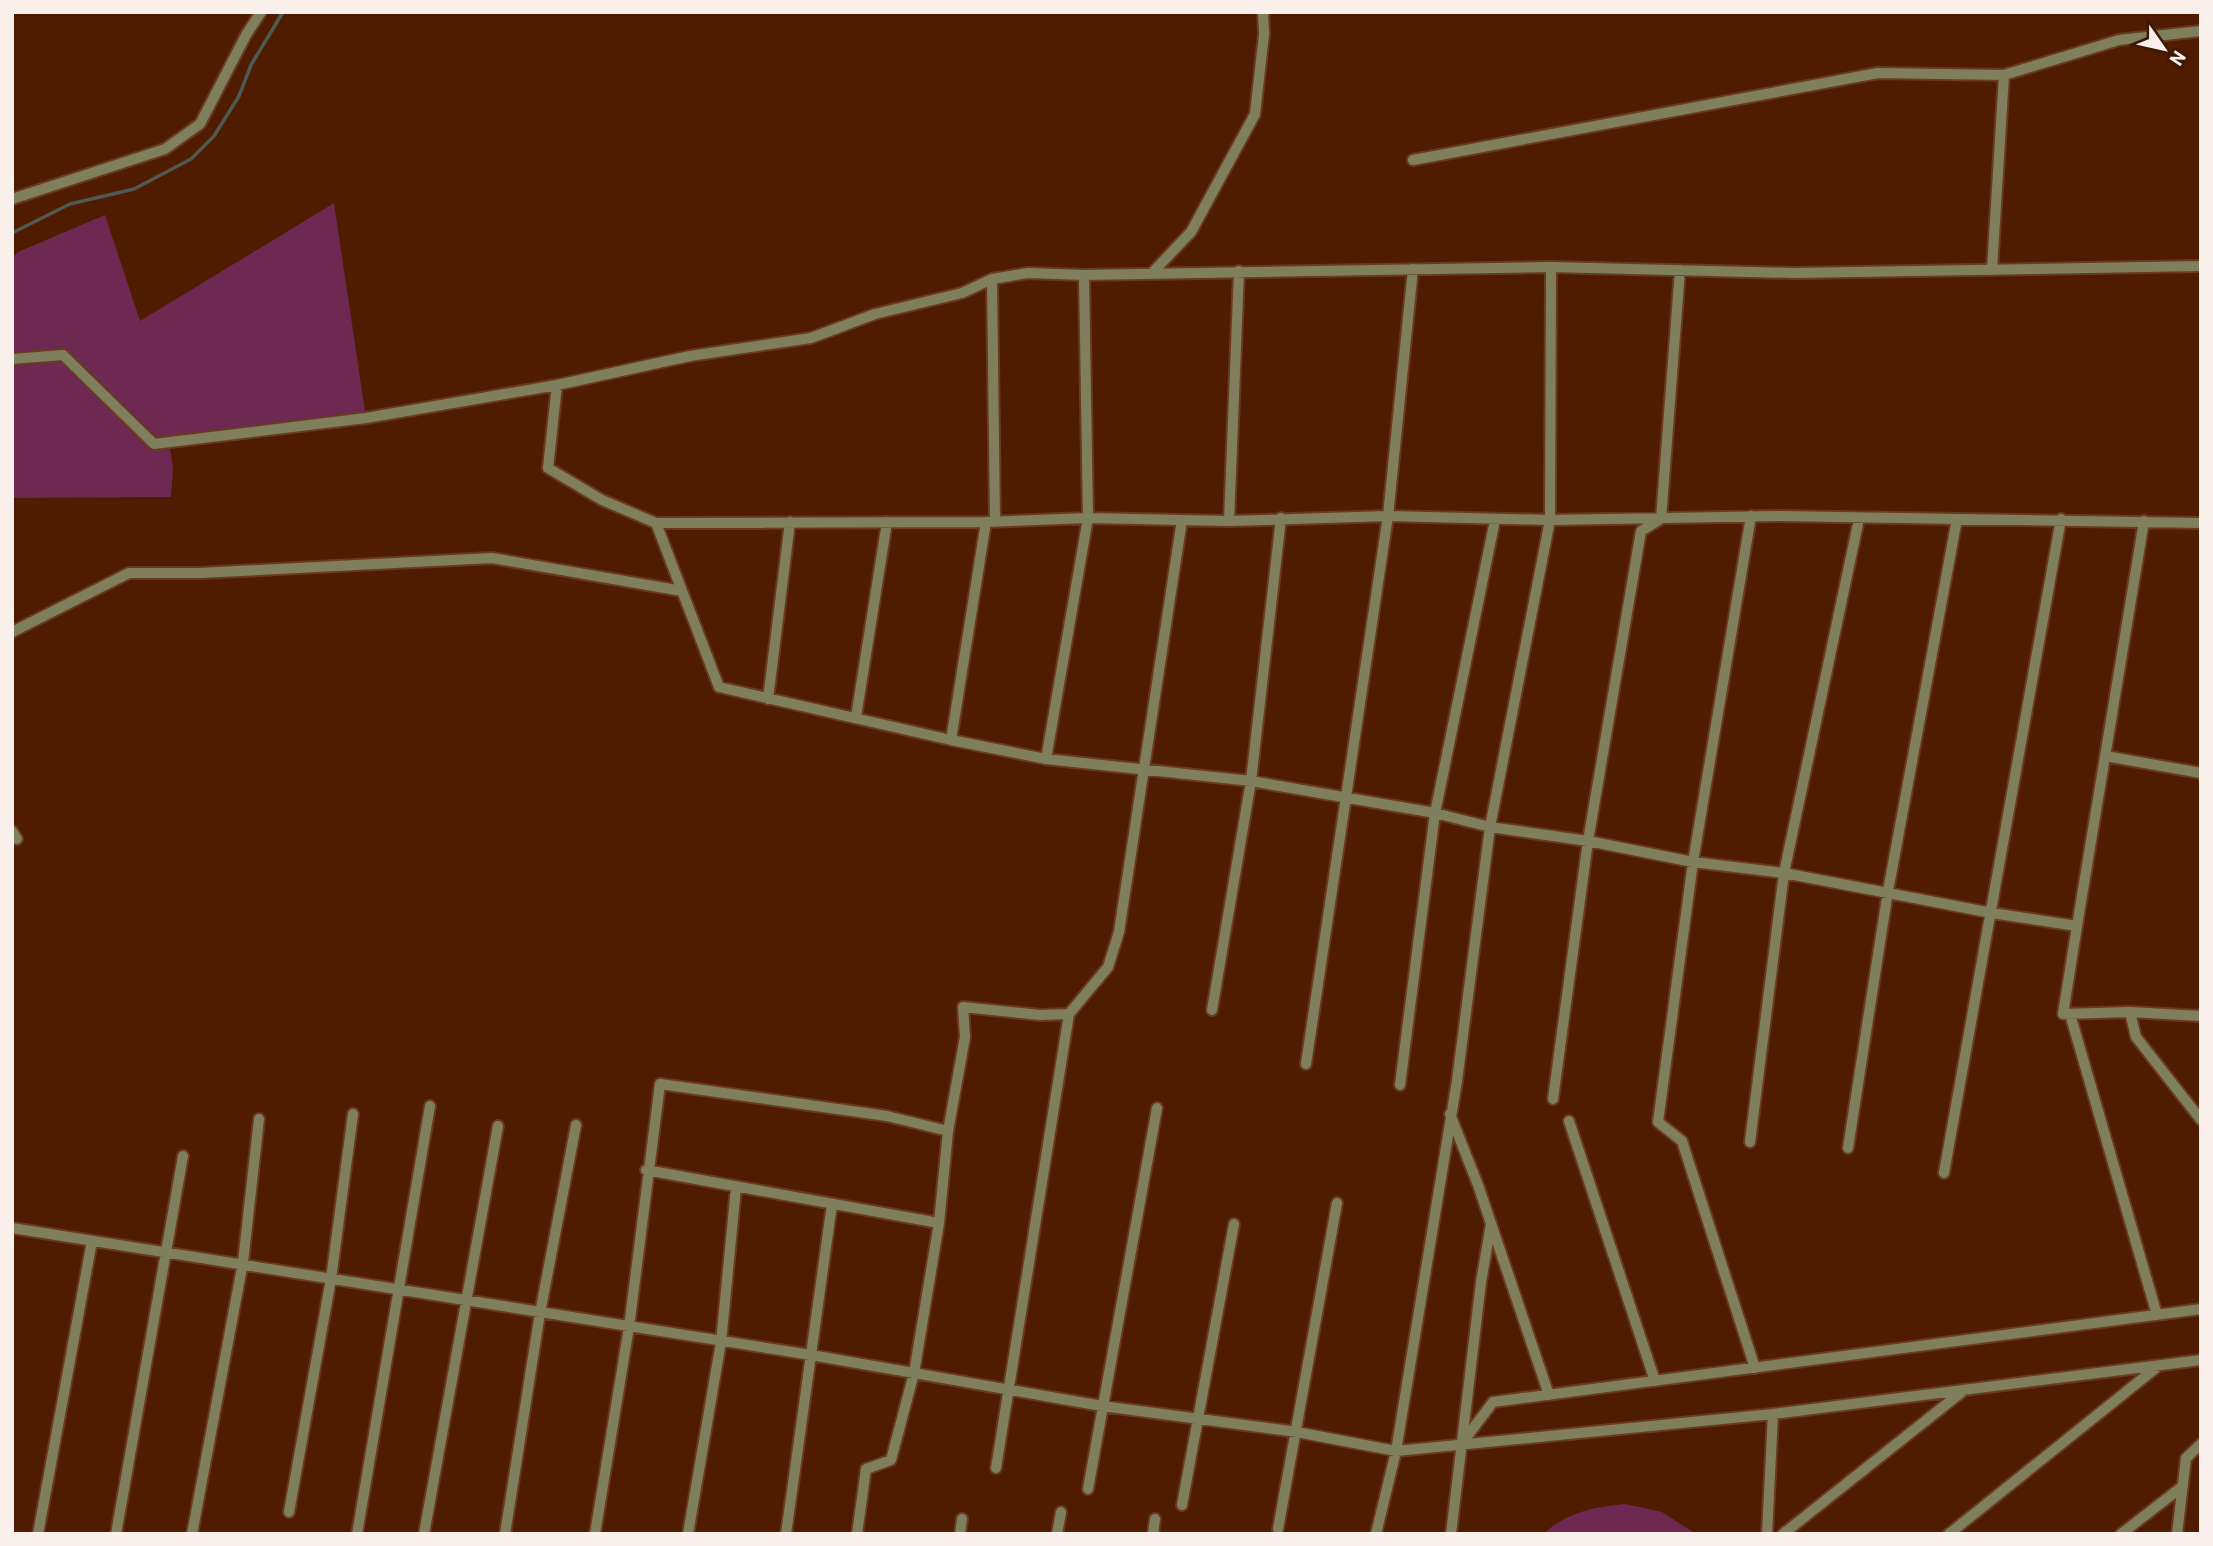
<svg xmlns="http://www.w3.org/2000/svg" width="2213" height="1546" viewBox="0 0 2213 1546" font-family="Barlow,sans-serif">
<rect width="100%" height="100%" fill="#4f1c00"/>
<path fill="#6e2952" d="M334,203L366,418L168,436L173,468L171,497L12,498V258L18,252L105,215L140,321Z
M1625,1504L1662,1512L1696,1534H1543C1567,1512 1594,1507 1625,1504Z"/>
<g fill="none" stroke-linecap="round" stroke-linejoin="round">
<path stroke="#4f5953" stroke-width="3.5" d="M12,233L70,204L134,189L191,159L214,136L239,96L251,65L283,12"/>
<g stroke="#673a21" stroke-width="14">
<path id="minor" d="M1413,160L1878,73L2004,75L2119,40L2201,31
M12,199L165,149L200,124L246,35L261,12
M1992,270L2004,75
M1152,273L1191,232L1255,114L1264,34L1263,12
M992,279L995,521
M12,359L63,355L154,444L366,418L557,385L690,356L811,338L875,314L962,293L992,279L1028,273L1084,275L1551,267L1795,273L2201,266
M557,385L548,468L602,500L656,523L986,522L1088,518L1229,521L1388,516L1550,520L1779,516L2201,523
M1751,516L1693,862L1658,1122L1682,1141L1755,1368
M1229,521L1239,271
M656,523L719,687L951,740L1046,759L1251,781L1435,813L1490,827L1588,841L1693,862L1784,873L1992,913L2077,926L2063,1014L2130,1012L2136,1037L2201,1120
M12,632L129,573H200L492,558L682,591
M768,699L790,522
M856,717L887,522
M951,740L986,522
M2105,756L2201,773
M1046,759L1088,518L1084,275
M12,831L17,839
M2077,926L2144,521
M1212,1010L1251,781L1281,518
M2130,1012L2201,1016
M2070,1014L2157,1315
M1306,1064L1388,516L1413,269
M1400,1085L1435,813L1495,520
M1553,1099L1588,841L1641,531L1661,519L1680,270
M1450,1114L1478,1185L1549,1395
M1569,1121L1655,1381
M1750,1142L1784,873L1859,519
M1848,1148L1888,891L1957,519
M646,1170L939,1223
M1944,1173L2061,519
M12,1228L811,1355L1102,1406L1297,1432L1396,1451L1773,1414L2201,1360
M1462,1443L1493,1402L2201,1309
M996,1468L1069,1014L1108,967L1119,932L1182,520
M1088,1489L1157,1108
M1182,1505L1234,1224
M289,1512L331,1279L353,1114
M1278,1529L1337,1203
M38,1534L92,1241
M116,1534L183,1156
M192,1534L243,1262L259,1119
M357,1534L430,1106
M424,1534L498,1126
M505,1534L540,1313L576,1125
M595,1534L629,1327L660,1084L887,1116L948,1131
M688,1534L721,1342L736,1188
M786,1534L832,1204
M857,1534L866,1469L891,1460L914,1373L939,1223L948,1131L965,1037L963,1007L1040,1015L1069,1014
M960,1534L962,1519
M1057,1534L1061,1512
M1153,1534L1155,1519
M1376,1534L1396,1451L1457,1081L1490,827L1550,520L1551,267
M1451,1534L1481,1282L1491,1224
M1767,1534L1773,1414
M1783,1534L1963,1391
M1949,1534L2157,1367
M2121,1534L2183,1486
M2177,1534L2186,1458L2201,1444"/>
</g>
<use href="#minor" stroke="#807f5d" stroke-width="10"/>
</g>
<rect width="2213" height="1546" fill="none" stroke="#f9f0ec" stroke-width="28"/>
<g transform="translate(2164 49) rotate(124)" stroke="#3d1805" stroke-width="5" paint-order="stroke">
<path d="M0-5L12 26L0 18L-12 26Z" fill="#f9f0ec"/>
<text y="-10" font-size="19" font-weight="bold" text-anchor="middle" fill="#f9f0ec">N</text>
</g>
</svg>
